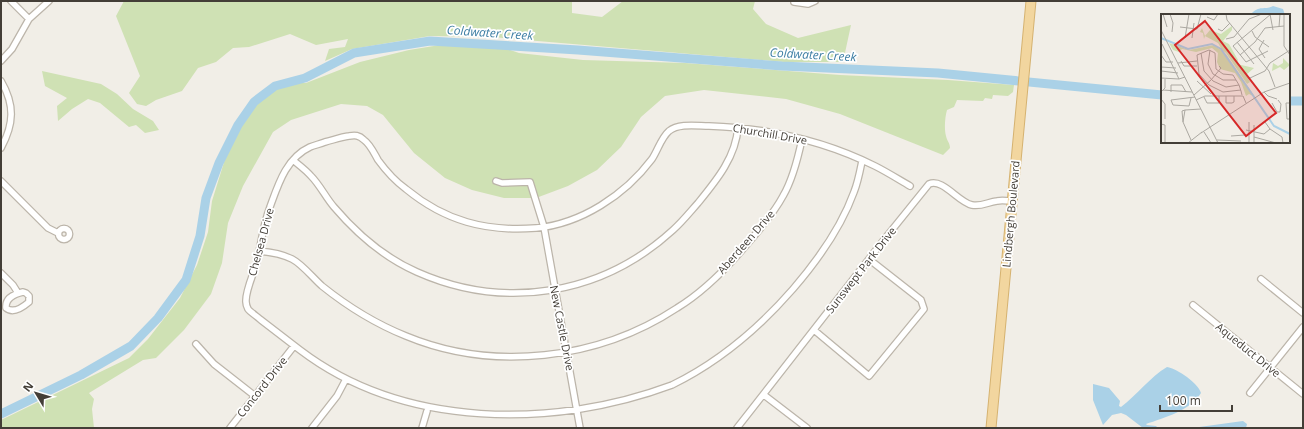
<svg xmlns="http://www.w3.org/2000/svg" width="1304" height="429" viewBox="0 0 1304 429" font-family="'Open Sans',sans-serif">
<rect width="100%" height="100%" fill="#f1eee7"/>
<path fill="#cfe1b4" d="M124,1H572V13L602,17L623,1H755L753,9L766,24L798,38L851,25L843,62H784L491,37L430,36L352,49L325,61L329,49L345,47L348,39L316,45L290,34L249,47L233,48L216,62L198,68L182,91L156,100L146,106L137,104L129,93L140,76L116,16Z
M440,45L504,48L519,53L583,60L685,63L840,75L948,80L1014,85L1013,92L1008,96L993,95L992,99L985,98L983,101L957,100L954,107L947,110C945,117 944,129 946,136C947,141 950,143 950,148L943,155L840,114L786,99L704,90L665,96L641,117L621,147L597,170L568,186L536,198H504L472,190L445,178L414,153L383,115L367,106L341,104L291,120L273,132L243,186L228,223L222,263L211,294L184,330L156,358L143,360L89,393L94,399L92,409L94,428H1V420L129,358L148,339L180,298L197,265L208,232L212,201L225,159L236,133L250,110L261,98L279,87L297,83H306L360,62L409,50Z
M42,71L101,84L117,94L133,109L153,121L159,130L145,133L136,125L129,127L100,103L88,99L72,109L58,121L57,106L67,98L45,86Z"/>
<path fill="#aad1e7" d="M1273,6L1283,9L1285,15H1250C1260,4 1265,11 1273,6Z
M1167,367C1178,369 1198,383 1201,393C1191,410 1164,418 1146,424L1147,425L1156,426L1158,428H1143L1126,415L1121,413L1112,415L1103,425L1093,400V384L1109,388L1120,401L1119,406L1121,407C1137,395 1150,377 1167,367Z
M1243,421L1247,424L1246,428H1192Z"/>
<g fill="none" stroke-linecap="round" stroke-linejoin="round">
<path stroke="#aad1e7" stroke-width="9" d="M1289,101H1303
M1,414L81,375L131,346L158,318L186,280L200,236L206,198L219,163L238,125L254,102L275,86L305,78L354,53L430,41L578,50L782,66L938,73L1162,95"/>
<g stroke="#bcb5aa" stroke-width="8">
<path id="street" d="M11,1L29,19
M794,2L808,4L815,1
M1,61L12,49L29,19L49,1
M1,81C15,105 14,124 1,148
M293,160C299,165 306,170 311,176C320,185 326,198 334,207C357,234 385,258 417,272C505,311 602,295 673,230C682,222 690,212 698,203C716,181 736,157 738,127
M862,161C860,171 858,182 854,192C841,228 818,260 793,289C759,328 719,362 672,385C554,429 404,429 300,350C287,340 274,330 261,320C259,318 249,311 248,309C247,307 246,304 246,302C245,291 254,273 257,262C261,244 263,225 270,207C278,185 286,158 310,147C315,145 320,144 325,142C333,140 341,137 349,136C355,135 359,135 364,140C370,144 374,153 378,160C386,171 395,181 406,189C445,221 486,232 536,228C581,224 625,195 652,159C658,150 661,138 669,131C679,123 697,126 709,126C766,128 823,140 875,166C887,172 898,179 910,186
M1,181L48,228L58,233
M496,181L502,183L530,182L544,227L580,428
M58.5 234a5.5 5.5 0 1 1 11 0a5.5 5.5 0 1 1-11 0Z
M259,251C270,252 282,254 292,259C302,264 313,278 322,286C347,306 376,324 406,336C493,372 598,360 677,308C705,291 728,267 749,242C761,228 774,213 783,196C793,179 798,158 802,139
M1,273L13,285L18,293
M1261,279L1303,313
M23,292L26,293L29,296V302C22,308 13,314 6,308C5,298 14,294 23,292Z
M1193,305L1303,394
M814,330L869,376L924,309L921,300L870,260
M196,344L214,364L255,396
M1250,393L1303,327
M764,395L807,428
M230,428L294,346
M312,428L337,396L346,379
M422,428L427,411
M737,428L883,241L929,184C943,178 958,202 972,205C981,207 988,202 997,201C1002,200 1007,201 1012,201"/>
</g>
<g stroke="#d5b270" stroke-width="11">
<path id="primary" d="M991,428L1031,1"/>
</g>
<use href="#street" stroke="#fff" stroke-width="5.5"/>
<use href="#primary" stroke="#f2d69f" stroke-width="9"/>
</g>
<g text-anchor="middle" stroke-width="3.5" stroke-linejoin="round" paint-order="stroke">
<g font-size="11" fill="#433e37" stroke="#fff">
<text transform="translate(770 134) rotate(10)" y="4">Churchill Drive</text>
<text transform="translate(1011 214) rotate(-85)" y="4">Lindbergh Boulevard</text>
<text transform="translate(261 242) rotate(-75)" y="4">Chelsea Drive</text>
<text transform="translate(746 242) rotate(-49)" y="4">Aberdeen Drive</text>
<text transform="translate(861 270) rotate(-52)" y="4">Sunswept Park Drive</text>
<text transform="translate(562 328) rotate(79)" y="4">New Castle Drive</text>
<text transform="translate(1248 350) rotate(39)" y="4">Aqueduct Drive</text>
<text transform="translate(262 387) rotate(-52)" y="4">Concord Drive</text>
</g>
<g font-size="12" font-style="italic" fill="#3c7da3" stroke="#fff">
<text transform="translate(490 33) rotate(4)" y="4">Coldwater Creek</text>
<text transform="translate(813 55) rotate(3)" y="4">Coldwater Creek</text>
</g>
</g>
<g transform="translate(1161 14)">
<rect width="129" height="129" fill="#f1eee7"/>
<path d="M71,12V16L62,27L68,30L77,46L76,50L93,54L85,61L89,68L86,70L65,39L57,33L60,34L57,29L44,22L43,25L42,19L39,18L41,14L44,22L49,16L60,20ZM8,29L28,36L53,31L65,40L94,83L88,80L85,82L80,68L74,59L59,55L56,48L57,39L51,34L35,38L21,35L18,38L12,36ZM122,44L129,51L123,56L119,53L111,57L112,49L117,52L122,49Z" fill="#cfe1b4"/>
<path fill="none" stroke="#aad1e7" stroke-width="2" d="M0,24L27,35L51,30L60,35L113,112L129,120"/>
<path fill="none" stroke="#aba8a1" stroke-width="1" d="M2,0L6,13M9,0L12,9L11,18M65,0L66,6L108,57L114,73M109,0L112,16M123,0V32L129,41M46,3L53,6L57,0M19,13L36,15L40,0M118,13L119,0M57,15L61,17L69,9M0,16L57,129M91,17L94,23L108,33M24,24L28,0M31,24L33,9M65,25L73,23L88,5L101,0M103,26L98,35L104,44M76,28L93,50M1,30L18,65M49,36L47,50L52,60L62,66H75M107,37L85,48L72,32L110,0M40,39L43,57L52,67L65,73L78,71M0,41L5,48H12M79,41L94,28L104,14L123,12M20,47L23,52H36M17,49L36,47M0,53L15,54M0,57L17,59M87,63L89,64L104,57L109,49L129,36M0,64L18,65L24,63M36,67L50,80M2,76L31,78M80,76L62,78L48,71L38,60L36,41L48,36L54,39L55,55L62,60L72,61L78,71L80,77L81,81M0,78L4,74V65M10,78V71H21L25,78M103,78L107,82L116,85M33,81L50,66L60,54L58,52M65,82V89H71L73,88V82M43,83L46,89H58V82M30,84L28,92L12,91L10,86L34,83M0,85L4,90V105M35,86L44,82H82L85,89M111,89L116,98H119L120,90L117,86M129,89H125L126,105H129M24,96L21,97L22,108L30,126M24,96L40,95M22,108L24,96M104,108L109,115L121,123L122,129M0,110L4,111V128M85,116L103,120L109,115M43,118L50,129M40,119L103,78L129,69M70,122L84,121M93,123L115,129M56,126L80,127M27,129L41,118M88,129V108M93,129V111"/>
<path fill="#d62828" fill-opacity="0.15" stroke="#d62828" stroke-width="2" d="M44,7L115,99L85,122L14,31Z"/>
<rect width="129" height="129" fill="none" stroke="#433e37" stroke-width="2"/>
</g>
<rect width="1304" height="429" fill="none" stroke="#433e37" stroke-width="4"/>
<g transform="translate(36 393) rotate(308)" stroke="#ffffff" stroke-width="3" paint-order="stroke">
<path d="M0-3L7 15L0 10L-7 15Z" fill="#433e37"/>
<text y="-6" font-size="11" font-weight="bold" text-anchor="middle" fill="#433e37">N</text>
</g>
<path d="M1160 405v6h72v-6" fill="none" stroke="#433e37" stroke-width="2"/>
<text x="1166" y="405" font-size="12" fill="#433e37" stroke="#ffffff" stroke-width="3" paint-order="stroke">100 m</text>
</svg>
